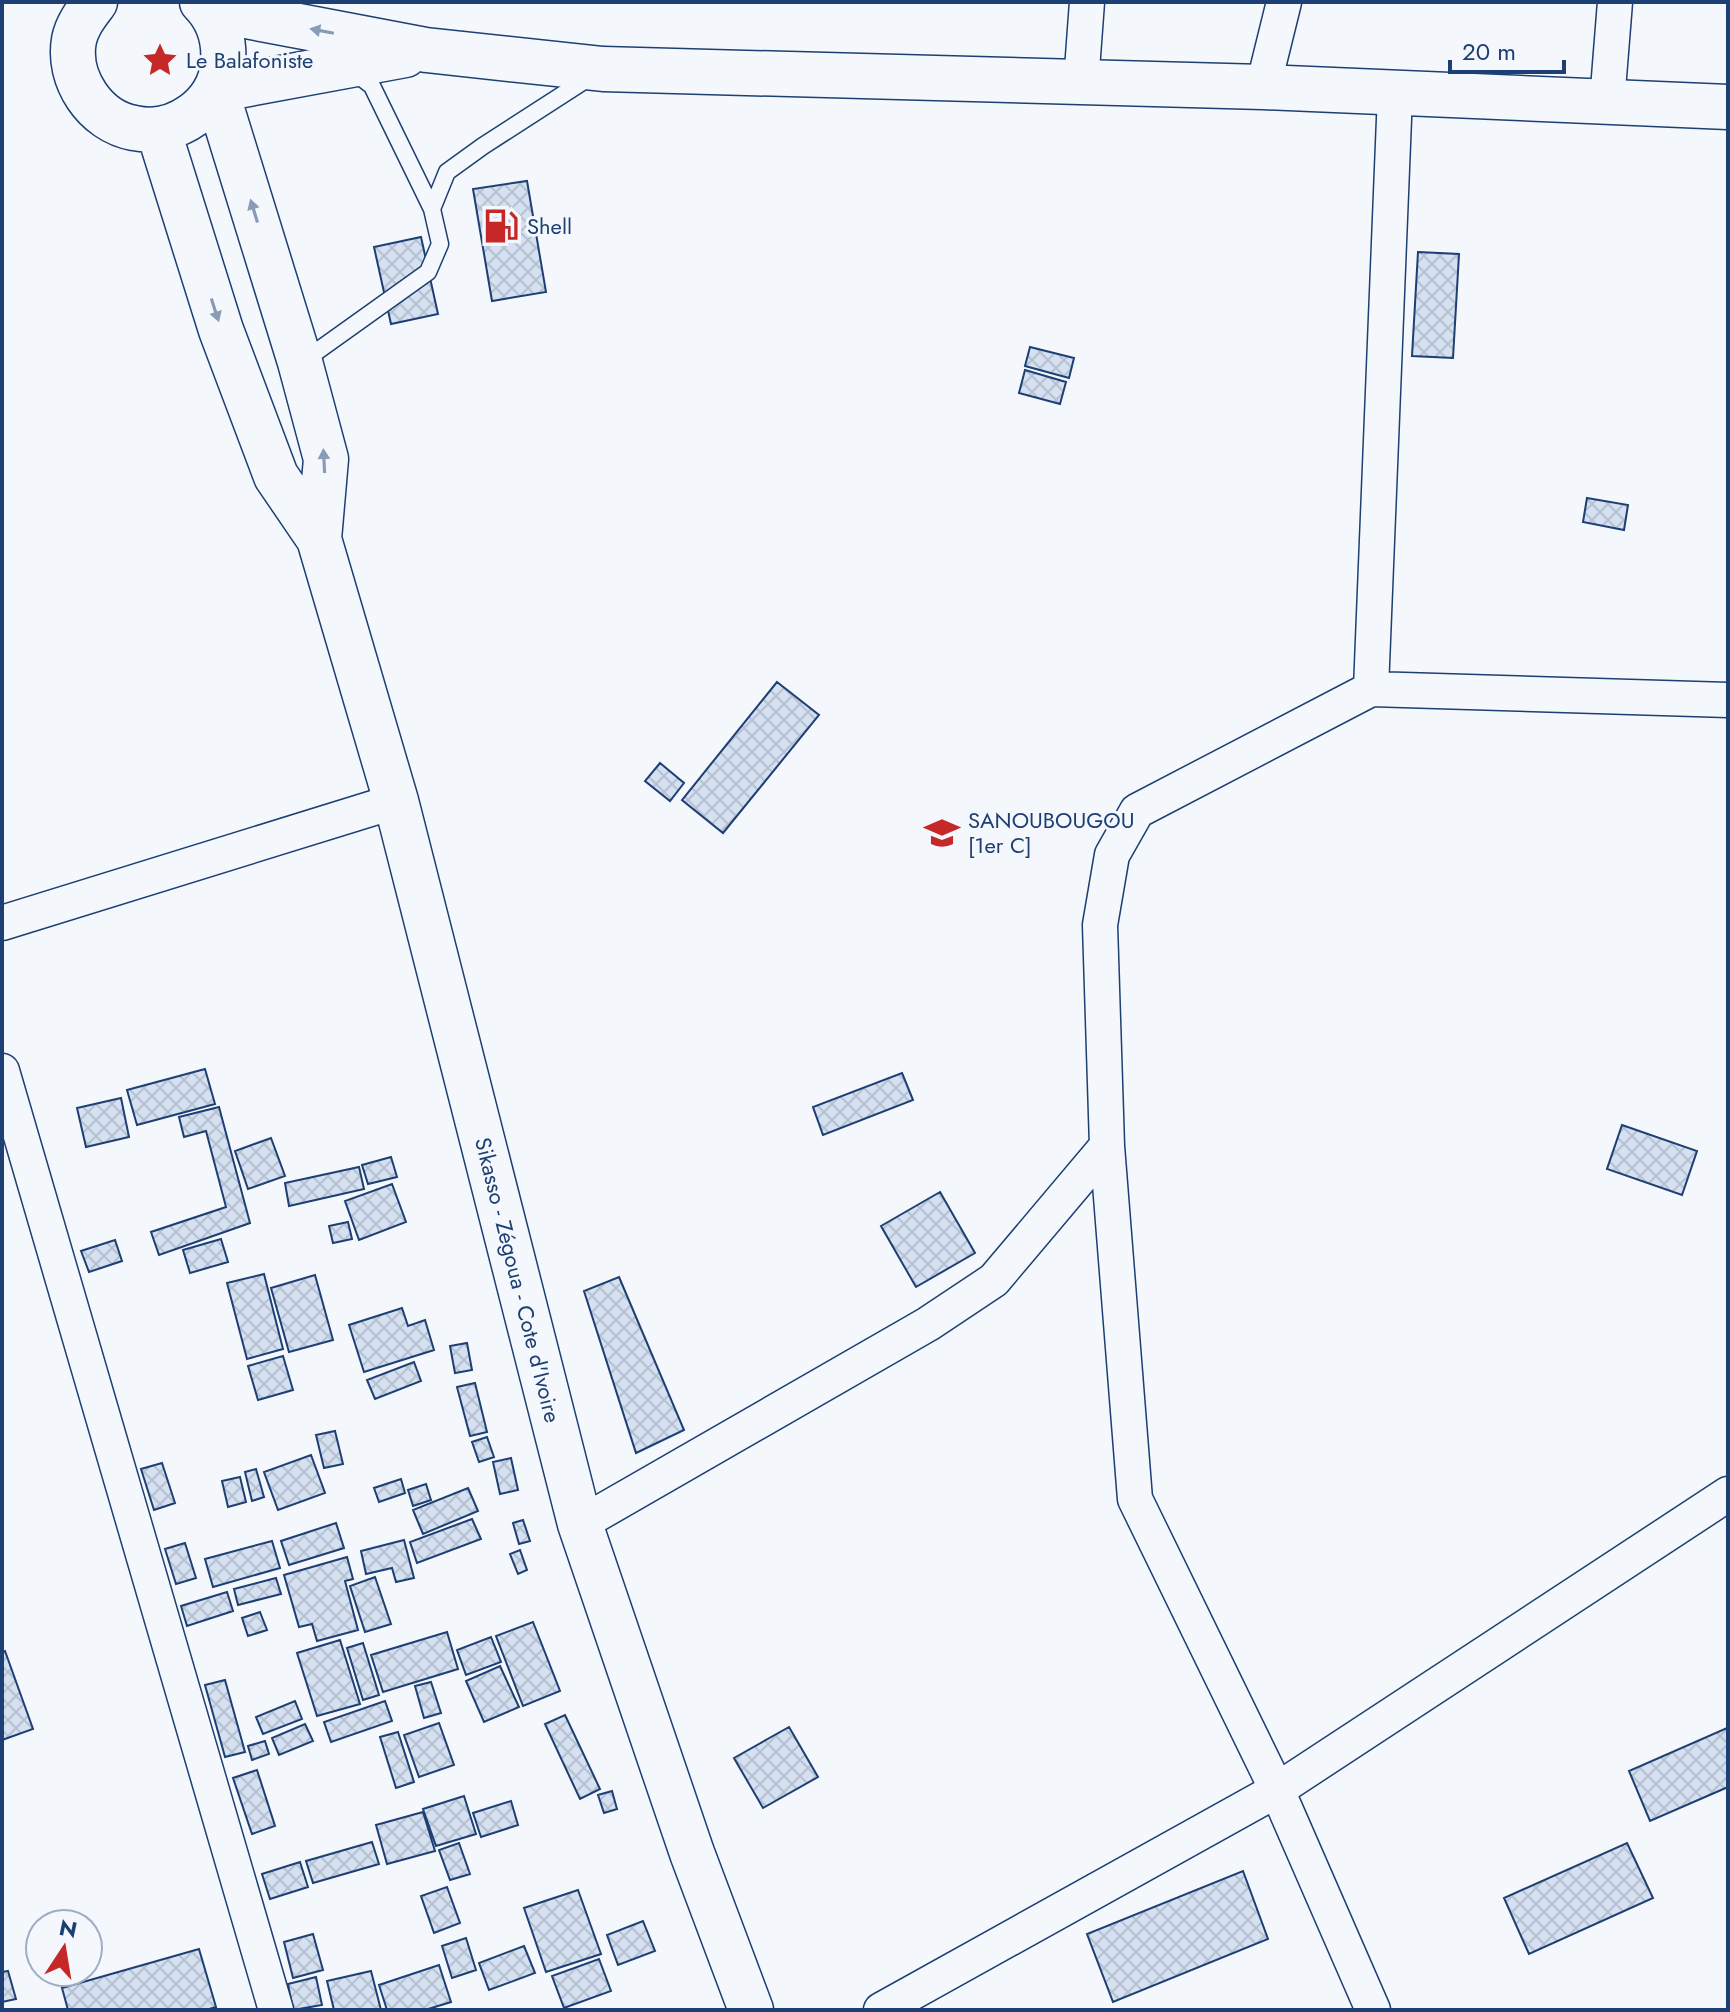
<svg xmlns="http://www.w3.org/2000/svg" width="1730" height="2012" viewBox="0 0 1730 2012" font-family="Jost,sans-serif">
<defs>
<pattern id="building-cross-hatch" width="8" height="8" patternUnits="userSpaceOnUse" patternTransform="scale(2)"><rect width="8" height="8" fill="#d5e0f0"/><path d="M0 0l8 8M0 8l8-8" fill="none" stroke="#b6c1d1"/></pattern>
</defs>
<rect width="100%" height="100%" fill="#f4f7fb"/>
<path fill="url(#building-cross-hatch)" stroke="#1d3f73" stroke-width="2" d="M527,181L546,292L492,301L473,189Z
M421,237L438,314L391,324L374,247Z
M1418,252L1459,254L1453,358L1412,356Z
M1030,347L1074,358L1069,378L1025,366Z
M1025,370L1066,382L1060,404L1019,393Z
M1587,498L1628,505L1624,530L1583,522Z
M777,682L819,715L723,833L682,800Z
M660,763L684,783L670,801L645,781Z
M205,1069L215,1104L137,1125L127,1090Z
M902,1073L913,1100L823,1135L813,1107Z
M121,1098L129,1137L86,1147L77,1108Z
M219,1107L250,1223L159,1255L151,1232L226,1207L206,1131L184,1137L179,1117Z
M1622,1125L1697,1151L1682,1195L1607,1169Z
M271,1138L285,1176L248,1189L235,1151Z
M391,1157L397,1177L368,1184L362,1165Z
M359,1167L364,1189L289,1206L285,1183Z
M392,1184L406,1222L359,1240L345,1201Z
M940,1192L975,1253L916,1287L881,1226Z
M348,1222L352,1239L333,1243L329,1226Z
M221,1239L228,1262L190,1273L183,1250Z
M115,1240L122,1261L89,1272L81,1251Z
M264,1274L283,1349L247,1359L227,1283Z
M315,1275L333,1340L289,1352L271,1288Z
M619,1277L684,1430L636,1453L584,1291Z
M402,1308L408,1326L425,1320L434,1350L364,1372L349,1325Z
M467,1343L472,1370L455,1373L450,1346Z
M283,1356L293,1390L258,1400L248,1366Z
M414,1362L421,1381L375,1399L367,1380Z
M475,1383L487,1432L470,1436L457,1387Z
M335,1431L343,1464L324,1468L316,1435Z
M487,1437L494,1457L479,1462L472,1442Z
M311,1455L325,1493L278,1510L264,1472Z
M511,1458L518,1490L500,1494L493,1462Z
M162,1463L175,1503L154,1510L141,1469Z
M256,1469L264,1497L252,1501L245,1472Z
M240,1477L246,1502L228,1507L222,1481Z
M401,1479L405,1493L379,1502L374,1488Z
M426,1484L431,1500L413,1506L408,1490Z
M468,1488L478,1511L423,1534L413,1510Z
M472,1519L481,1539L417,1563L410,1542Z
M523,1520L530,1541L519,1544L513,1523Z
M336,1523L344,1548L289,1565L281,1541Z
M404,1540L414,1578L396,1582L392,1568L366,1574L361,1551Z
M272,1541L280,1568L213,1587L205,1559Z
M185,1543L196,1578L176,1584L165,1549Z
M520,1550L527,1570L518,1574L510,1554Z
M347,1557L353,1579L345,1581L358,1630L317,1641L312,1624L299,1627L284,1575Z
M375,1577L391,1624L365,1632L350,1586Z
M276,1578L281,1594L238,1605L234,1589Z
M227,1592L233,1611L187,1626L181,1606Z
M260,1612L267,1630L248,1636L242,1618Z
M533,1622L560,1691L523,1706L496,1636Z
M447,1632L458,1669L383,1692L371,1655Z
M491,1637L501,1662L466,1675L457,1650Z
M340,1640L360,1704L317,1716L297,1653Z
M363,1643L379,1695L363,1700L347,1648Z
M5,1651L33,1729L2,1740V1652Z
M500,1666L519,1707L484,1722L466,1681Z
M225,1680L245,1752L225,1757L205,1685Z
M431,1682L441,1713L424,1718L415,1686Z
M295,1701L302,1719L263,1734L256,1717Z
M385,1701L392,1721L331,1742L324,1722Z
M565,1715L600,1789L580,1799L545,1724Z
M439,1723L454,1765L419,1777L404,1735Z
M305,1724L313,1741L279,1755L272,1738Z
M789,1727L818,1777L763,1808L734,1758Z
M1727,1728L1728,1787L1650,1821L1629,1771Z
M398,1732L414,1782L396,1788L380,1737Z
M265,1741L269,1754L252,1760L248,1746Z
M257,1770L275,1826L252,1834L233,1778Z
M612,1791L617,1809L604,1813L598,1795Z
M464,1796L476,1834L436,1846L423,1809Z
M511,1801L518,1825L481,1837L473,1813Z
M423,1812L435,1851L387,1864L376,1825Z
M372,1842L379,1864L313,1883L306,1861Z
M459,1843L470,1874L450,1880L439,1850Z
M1627,1843L1653,1898L1529,1954L1504,1898Z
M300,1862L308,1887L270,1899L262,1874Z
M1243,1871L1268,1939L1113,2002L1087,1934Z
M447,1887L460,1923L434,1933L421,1896Z
M578,1890L601,1954L546,1972L524,1908Z
M643,1921L655,1951L618,1965L607,1935Z
M313,1934L323,1970L293,1978L284,1942Z
M466,1938L476,1970L452,1978L442,1946Z
M524,1946L535,1973L489,1990L479,1963Z
M199,1949L216,2007L206,2010H68L62,1988Z
M599,1959L611,1991L564,2008L552,1976Z
M439,1965L451,2002L425,2010H387L379,1985Z
M8,1971L16,1999L2,2002V1972Z
M371,1971L381,2010H334L327,1981Z
M316,1977L322,2005L293,2010L288,1984Z"/>
<g fill="none" stroke-linecap="round" stroke-linejoin="round">
<g stroke="#1d3f73" stroke-width="19">
<path id="service" d="M355,73L372,86L432,209
M302,362L428,272L440,244L432,209L447,172L483,146L590,77"/>
</g>
<g stroke="#1d3f73" stroke-width="37">
<path id="minor" d="M1081,83L1087,2
M1263,87L1284,2
M1607,102L1615,2
M1371,689L1395,94
M2,923L396,801
M2,1071L276,2010
M580,1524L928,1324L994,1280L1107,1146
M881,2010L1277,1790L1728,1494
M1373,2010L1277,1790L1135,1499L1107,1146L1100,925L1112,855L1137,811L1371,689L1728,700"/>
</g>
<g stroke="#1d3f73" stroke-width="47">
<path id="trunk" d="M95,2C86,14 77,25 74,40C67,79 95,121 134,128C176,137 219,106 223,64C225,40 219,19 202,2
M209,9L426,50L603,69L1263,87L1728,107
M158,129L221,330L276,476L319,539L396,801L580,1524L692,1853L751,2010
M319,539L326,459L300,362L216,90L405,55"/>
</g>
<use href="#service" stroke="#f4f7fb" stroke-width="16"/>
<use href="#minor" stroke="#f4f7fb" stroke-width="34"/>
<use href="#trunk" stroke="#f4f7fb" stroke-width="44"/>
</g>
<defs><path id="oneway-solid" d="M-6-.8H1V-3.2L6.5 0L1 3.2V.8H-6Z" transform="scale(2)"/></defs>
<g fill="#889bb7">
<use href="#oneway-solid" transform="translate(322 31) rotate(-169)"/>
<use href="#oneway-solid" transform="translate(254 211) rotate(-107)"/>
<use href="#oneway-solid" transform="translate(215 310) rotate(72)"/>
<use href="#oneway-solid" transform="translate(324 461) rotate(-93)"/>
</g>
<defs>
<g id="sight-bare" transform="scale(2.76)"><path d="M0-6L1.8-2.2L6-1.7L2.9 1.2L3.7 5.4L0 3.3L-3.7 5.4L-2.9 1.2L-6-1.7L-1.8-2.2Z" fill="#c62828" stroke="#f4f7fb" stroke-width="2.5" paint-order="stroke"/></g>
<g id="fuel-bare" transform="scale(2.76)"><path d="M-5.5-6h7V0h2V4h1.3V-2.5L3-4.5l.8-.8L6-3V5H2.5V1h-1V6h-7ZM-4.2-4.7v3.2H.2V-4.7Z" fill="#c62828" stroke="#f4f7fb" stroke-width="2.5" paint-order="stroke"/></g>
<g id="school-bare" transform="scale(2.76)"><path d="M0-5L7-2L0 1L-7-2ZM-4 1L0 2.5L4 1V4Q0 6-4 4Z" fill="#c62828" stroke="#f4f7fb" stroke-width="2.5" paint-order="stroke"/></g>
</defs>
<g fill-rule="evenodd">
<use href="#sight-bare" x="160" y="60"/>
<use href="#fuel-bare" x="501" y="226"/>
<use href="#school-bare" x="942" y="833"/>
</g>
<g text-anchor="middle" stroke-width="6" stroke-linejoin="round" paint-order="stroke">
<g font-size="22" fill="#1d3f73" stroke="#f4f7fb" text-anchor="start">
<text x="186" y="68">Le Balafoniste</text>
<text x="527" y="234">Shell</text>
<text x="968" y="828">SANOUBOUGOU<tspan x="968" dy="25">[1er C]</tspan></text>
</g>
<g font-size="22" fill="#1d3f73" stroke="#f4f7fb">
<text transform="translate(518 1280) rotate(76)" y="8">Sikasso - Zégoua - Cote d'Ivoire</text>
</g>
</g>
<rect width="1730" height="2012" fill="none" stroke="#1d3f73" stroke-width="8"/>
<g transform="translate(64 1948) rotate(12)"><circle r="38" fill="#f4f7fb" stroke="#9eadc5" stroke-width="2"/>
<path d="M0-6L14 30L0 20L-14 30Z" fill="#c62828"/>
<text y="-12" font-size="22" font-weight="bold" text-anchor="middle" fill="#1d3f73">N</text>
</g>
<path d="M1450 60v12h114v-12" fill="none" stroke="#1d3f73" stroke-width="4"/>
<text x="1462" y="60" font-size="24" fill="#1d3f73" stroke="#f4f7fb" stroke-width="6" paint-order="stroke">20 m</text>
</svg>
